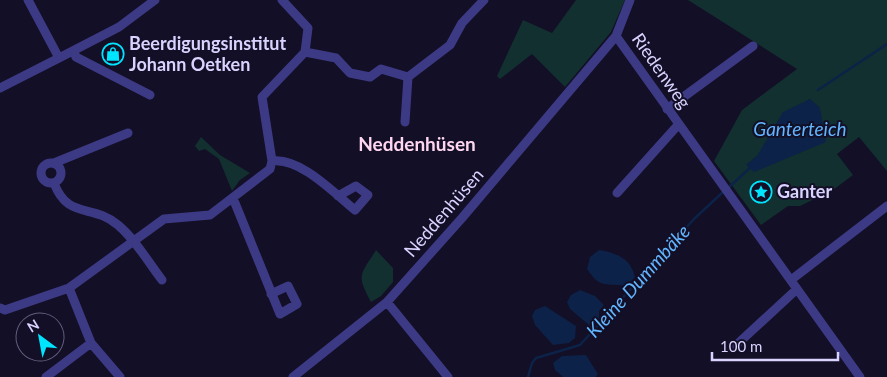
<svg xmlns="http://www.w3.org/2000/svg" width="887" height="377" viewBox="0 0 887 377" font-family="Lato,sans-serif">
<rect width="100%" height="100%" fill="#130f26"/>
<path fill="#12302f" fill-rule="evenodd" d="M576,0H625L611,32L565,87L532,54L500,79L497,76L523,20L552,33Z
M688,0H887V171L859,137L837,154L853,175L833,190L800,206H788L761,225L714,161L742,110L797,69ZM809,99L820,108L746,165L757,156Z
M201,137L220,155L250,173L240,180L232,191L219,159L205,149L199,151L195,146Z
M376,250L393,268V282L381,296L371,302C356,274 360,276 376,250Z"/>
<path fill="#0c2248" d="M810,99L820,108L826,142L754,172L746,165L757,156L783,112Z
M599,250C616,253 631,258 635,277L627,286C606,283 600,289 587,269L590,257Z
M580,290L595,296L604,305L599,311V318L590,326L570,309L567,302L571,295Z
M545,306L576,326L575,338L569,343L553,345L535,325L532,316L535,310Z
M586,355L598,374L596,377H563L555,370L553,363L562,356Z"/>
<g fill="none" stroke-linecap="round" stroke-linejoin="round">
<path stroke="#0c2248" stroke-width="2.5" d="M818,90L887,44
M728,188L751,167
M528,377L532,363L536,358L580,345L694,219L723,192"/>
<path stroke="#3d3a85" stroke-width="9" d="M28,0L59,58L119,27L155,0
M616,36L860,377
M74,52L76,57L150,95
M305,52L336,58L350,73L370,77L381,69L408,77L405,122
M408,77L450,45L462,23L484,0
M0,88L59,58
M667,109L753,46
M272,161C300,157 334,193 355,210L368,195L356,186L338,196
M41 173a10 10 0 1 1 20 0a10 10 0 1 1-20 0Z
M54,163L128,133
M54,183C68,220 92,203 118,225C136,240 148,262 162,280
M617,193L678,125
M232,200L235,203L280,314L297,304L288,286L271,294
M791,280L887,206
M69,288L91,343L120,377
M387,302L448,377
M0,308L5,310L69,288L164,219L210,215L270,169L272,161L262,97L305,52L308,28L282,0
M732,349L797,289
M46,377L91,343
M293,377L387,302L462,218L616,36L630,0"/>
</g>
<defs>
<g id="shop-ring" transform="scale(1.125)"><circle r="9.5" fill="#130f26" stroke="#00e5ff" stroke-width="1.5"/><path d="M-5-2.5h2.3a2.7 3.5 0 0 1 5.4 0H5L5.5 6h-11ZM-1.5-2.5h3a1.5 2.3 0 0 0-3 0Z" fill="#00e5ff"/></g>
<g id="sight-ring" transform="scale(1.125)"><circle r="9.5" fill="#130f26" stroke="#00e5ff" stroke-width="1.5"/><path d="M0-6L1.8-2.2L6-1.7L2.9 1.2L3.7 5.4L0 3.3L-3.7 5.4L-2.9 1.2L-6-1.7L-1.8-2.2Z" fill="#00e5ff"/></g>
</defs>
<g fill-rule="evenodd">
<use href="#shop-ring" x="113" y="54"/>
<use href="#sight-ring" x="761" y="192"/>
</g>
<g text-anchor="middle" stroke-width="4" stroke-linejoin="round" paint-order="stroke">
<g font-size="18" font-weight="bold" fill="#d9d4ff" stroke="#130f26" text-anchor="start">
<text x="129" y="50">Beerdigungsinstitut<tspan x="129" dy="21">Johann Oetken</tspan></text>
<text x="777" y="198">Ganter</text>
</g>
<g font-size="18" fill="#d9d4ff" stroke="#130f26">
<text transform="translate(661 71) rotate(55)" y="6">Riedenweg</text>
<text transform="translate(444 213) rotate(-49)" y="6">Neddenhüsen</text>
</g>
<g font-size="19" font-style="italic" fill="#62b6ff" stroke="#130f26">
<text x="800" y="136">Ganterteich</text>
<text transform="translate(638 281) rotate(-48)" y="7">Kleine Dummbäke</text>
</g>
<g font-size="19" font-weight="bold" fill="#ffd6f0" stroke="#130f26">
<text x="417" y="151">Neddenhüsen</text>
</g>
</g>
<g transform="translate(40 337) rotate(328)"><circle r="24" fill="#130f26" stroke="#625e7d"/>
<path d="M0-4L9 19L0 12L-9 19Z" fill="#00e5ff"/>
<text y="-8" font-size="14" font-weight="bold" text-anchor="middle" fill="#d9d4ff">N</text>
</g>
<path d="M712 352v8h126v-8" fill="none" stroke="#d9d4ff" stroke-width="2.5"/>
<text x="720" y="352" font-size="15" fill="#d9d4ff" stroke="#130f26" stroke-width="4" paint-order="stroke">100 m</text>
</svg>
